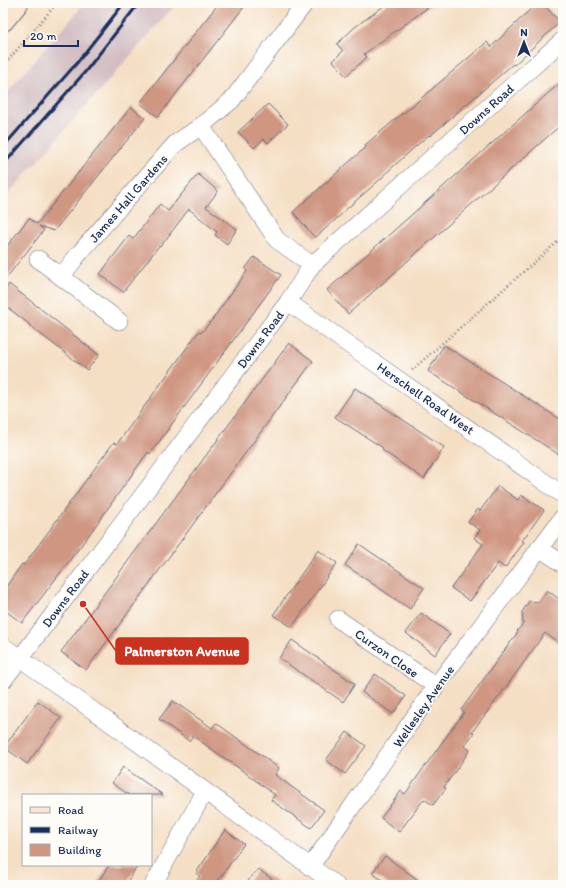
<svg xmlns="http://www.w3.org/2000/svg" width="566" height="888" viewBox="0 0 566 888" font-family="Itim,sans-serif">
<rect width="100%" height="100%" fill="#fdfcf7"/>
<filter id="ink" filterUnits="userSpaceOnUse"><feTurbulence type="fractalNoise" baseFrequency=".025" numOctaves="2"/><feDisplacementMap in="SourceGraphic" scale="8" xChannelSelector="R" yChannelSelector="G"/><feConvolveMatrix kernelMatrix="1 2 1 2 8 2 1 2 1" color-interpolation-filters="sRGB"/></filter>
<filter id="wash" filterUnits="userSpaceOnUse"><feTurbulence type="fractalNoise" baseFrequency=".012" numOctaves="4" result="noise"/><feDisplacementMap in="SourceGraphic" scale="16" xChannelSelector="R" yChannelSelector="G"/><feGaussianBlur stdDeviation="0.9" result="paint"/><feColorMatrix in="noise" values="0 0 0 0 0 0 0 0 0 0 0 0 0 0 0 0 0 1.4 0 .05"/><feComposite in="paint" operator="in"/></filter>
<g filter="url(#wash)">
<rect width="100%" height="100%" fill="#f5dfc4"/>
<path fill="#d2bec2" d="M85,3H177L3,200V97Z"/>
<g id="blocks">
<path fill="#cf9682" d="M219,3H247L158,117L140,103Z
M388,3H434L364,54L367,57L346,76L333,61L343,51L337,44L355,27Z
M537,3H542L560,22L514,65L513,64L430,136L429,135L416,146L384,175V176L343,212V213L315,238L293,212L366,147L365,145L403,113H404L487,42L491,47Z
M563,80V123L348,314L327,290Z
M268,104L288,124L268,143L264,139L254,148L238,132Z
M131,107L145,118L54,231L39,226L44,230L3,282V251L29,218L37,224Z
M198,174L218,191L206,207L237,229L227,244L215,235L217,232L189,209L160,247L159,246L123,292L100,274L129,236L133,239L160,204L168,211Z
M254,257L281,275L150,454L148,452L86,539L22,623L3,609V591L22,564L24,565L114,442L117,444L199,331L201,333L212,320L247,271L245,269Z
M9,284L99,355L87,370L29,325V324L3,304V292Z
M289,343L313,361L86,670L61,652Z
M444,345L563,421V457L428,371Z
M355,388L444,447L424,479L382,450L383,448L335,417Z
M498,486L518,500L521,495L544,510L522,541L524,542L505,568L498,563L470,601L451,588L483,544L474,538L480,530L468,522L478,509L480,511Z
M359,544L424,588L410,609L345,565Z
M318,550L337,563L292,627L273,615Z
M547,590L563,602V646L545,633L506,687L472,732L474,733L464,746L470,750L444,787L446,788L433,805L424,799L399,832L381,818L401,791L405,794L464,712L461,710L518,632L517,631L523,624L522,612L529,601L539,602Z
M421,613L450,634L435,655L406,633Z
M292,640L355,684L343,702L279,658Z
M375,674L406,696L393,714L362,692Z
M38,701L61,718L27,764L4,747Z
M173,701L212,728L216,723L279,768L275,775L324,810L311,828L271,800L275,795L250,776L193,736L189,741L159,719Z
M347,732L366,746L345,774L326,760Z
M123,767L163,795H129L112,783Z
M225,830L244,844L215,885H194L200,876L196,873Z
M385,856L425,885H389L372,873Z
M109,865H138L125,885H96Z
M258,869L280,885H245Z"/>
</g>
</g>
<g filter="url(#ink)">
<use href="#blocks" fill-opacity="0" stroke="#676d82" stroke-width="1"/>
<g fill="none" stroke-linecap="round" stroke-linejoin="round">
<g stroke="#676d82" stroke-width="18">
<path id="street" d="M201,126L277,240L312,265
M38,259L119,321
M61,277L77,256L175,144L201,126L232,100L305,3
M288,302L563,495
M539,548L563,564
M338,619L436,686
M3,646L336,885
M3,681L288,302L312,265L563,40
M310,867L436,686L563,517
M153,885L205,791"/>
</g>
<g stroke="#676d82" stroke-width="24">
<path id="secondary" d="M3,20L17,3"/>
</g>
<path stroke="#676d82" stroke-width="2.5" stroke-dasharray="1 3" stroke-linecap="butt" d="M3,66L57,3
M412,370L563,237"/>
<use href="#street" stroke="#fff" stroke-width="17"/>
<use href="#secondary" stroke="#fce5cf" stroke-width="22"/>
<path stroke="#1b2f5e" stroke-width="3" d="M3,147L76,64L124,3
M3,165L85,72L139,3"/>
</g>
</g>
<g text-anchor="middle" stroke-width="3.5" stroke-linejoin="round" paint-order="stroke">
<g font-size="13" fill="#1b2f5e" stroke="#fdfcf7">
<text transform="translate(486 109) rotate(-42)" y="5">Downs Road</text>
<text transform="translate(128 198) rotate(-49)" y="5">James Hall Gardens</text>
<text transform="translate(260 339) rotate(-53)" y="5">Downs Road</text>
<text transform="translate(426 398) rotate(35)" y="5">Herschell Road West</text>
<text transform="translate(65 598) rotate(-53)" y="5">Downs Road</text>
<text transform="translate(387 653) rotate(35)" y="5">Curzon Close</text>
<text transform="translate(423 706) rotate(-55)" y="5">Wellesley Avenue</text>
</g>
</g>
<path fill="none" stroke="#c8321e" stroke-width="1.5" d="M83 604L116 651"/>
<circle fill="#c8321e" stroke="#fdfcf7" stroke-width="1.5" cx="83" cy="604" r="4"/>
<rect fill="#c8321e" stroke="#c8321e" stroke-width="1.5" x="116" y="638" width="132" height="26" rx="4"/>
<g font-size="14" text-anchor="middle" font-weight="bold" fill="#fff">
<text x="182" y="656">Palmerston Avenue</text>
</g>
<rect width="566" height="888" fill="none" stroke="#fdfcf7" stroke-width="16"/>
<rect x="22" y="794" width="130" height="72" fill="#fdfcf7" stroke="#a3aaba"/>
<rect x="30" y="807" width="20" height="6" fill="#fce5cf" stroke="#a3aaba"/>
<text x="58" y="814" font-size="12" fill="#1b2f5e">Road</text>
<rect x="30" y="827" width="20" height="6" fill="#1b2f5e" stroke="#a3aaba"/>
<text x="58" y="834" font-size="12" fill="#1b2f5e">Railway</text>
<rect x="30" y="844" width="20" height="12" fill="#cf9682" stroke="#a3aaba"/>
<text x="58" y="854" font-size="12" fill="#1b2f5e">Building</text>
<g transform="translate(524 42)" stroke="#fdfcf7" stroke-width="3" paint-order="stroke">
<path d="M0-3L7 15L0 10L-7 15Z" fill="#1b2f5e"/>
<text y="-6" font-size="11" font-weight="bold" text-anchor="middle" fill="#1b2f5e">N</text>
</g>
<path d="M24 40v6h54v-6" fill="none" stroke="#1b2f5e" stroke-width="2"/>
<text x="30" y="40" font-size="12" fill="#1b2f5e" stroke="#fdfcf7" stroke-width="3" paint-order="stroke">20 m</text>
</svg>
